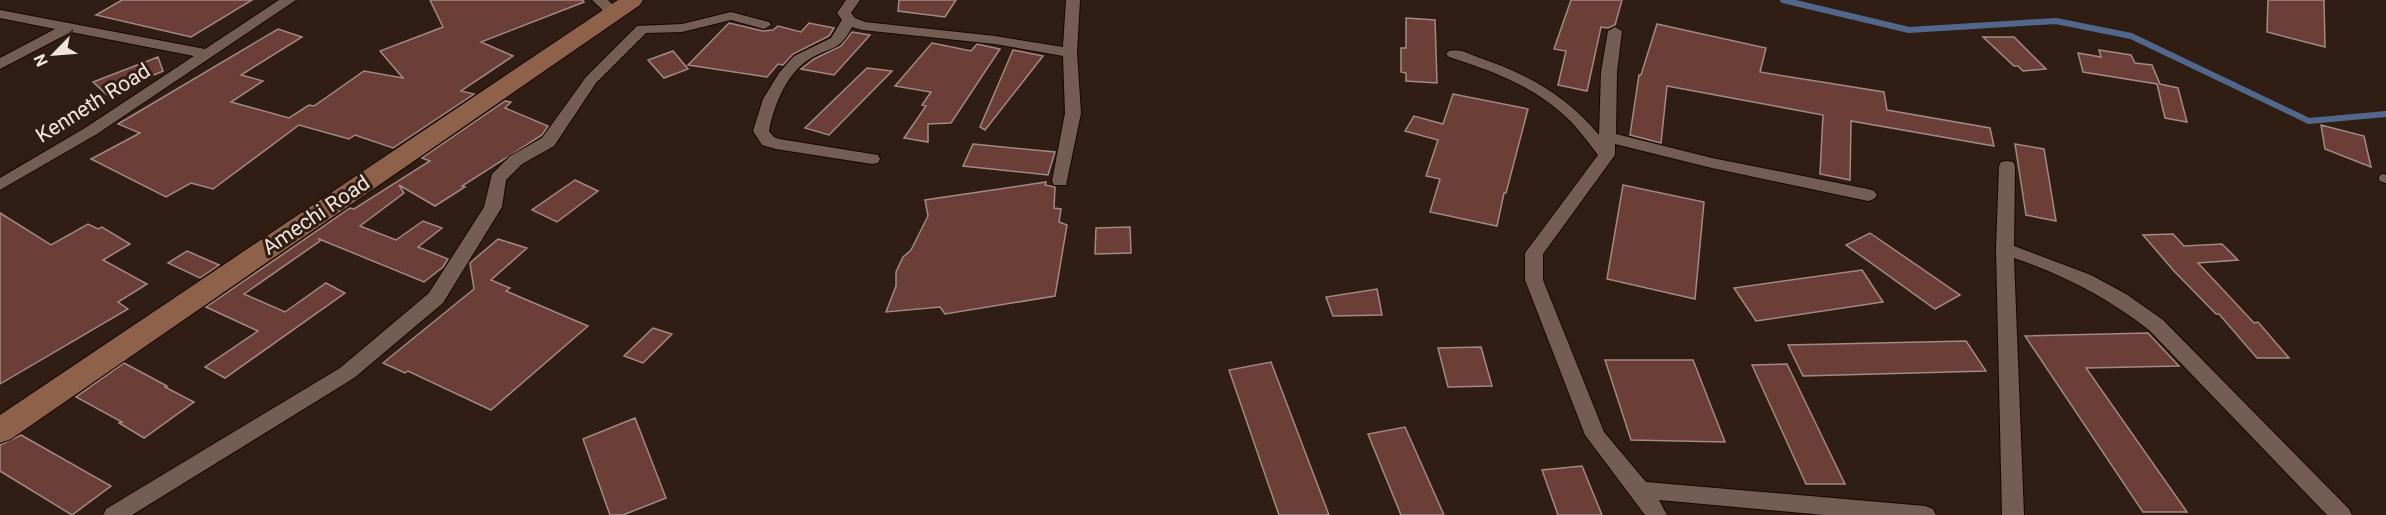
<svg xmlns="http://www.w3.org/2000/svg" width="2386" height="515" viewBox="0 0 2386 515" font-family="Roboto,sans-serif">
<rect width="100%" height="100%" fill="#301e15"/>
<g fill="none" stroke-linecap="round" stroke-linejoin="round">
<path stroke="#52678c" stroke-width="6" d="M1783,0L1909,30L2056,21L2131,36L2309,121L2386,114"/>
</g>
<path fill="#6b3e38" stroke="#a38985" stroke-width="1.5" d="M122,0H252L191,37L96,15Z
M430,0H583L584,2L481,42L513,56L461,91L474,94L393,148L355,135L349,139L299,125L213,189L191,183L166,197L91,159L140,133L118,124L278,29L302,37L241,75L263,81L231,102L289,118L309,105L314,106L364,71L403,78L380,51L443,27Z
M899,0H956L945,17L898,11Z
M1571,0H1622L1615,25L1608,28L1601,27L1587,91L1558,85L1566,51L1554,49Z
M2268,0H2324L2325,47L2267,32Z
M1406,18L1435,20L1437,83L1406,81V73L1401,72V48H1406Z
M729,23L763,31L773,30L778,26L801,32L809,23L834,28L829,36L793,54L783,65L778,64L767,77L688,65Z
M1657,24L1766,48L1760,72L1884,92L1887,110L1990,128L1994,146L1851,121L1850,180L1820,174L1823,115L1667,86L1661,143L1630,135L1639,75H1641Z
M852,32L870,35L834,75L801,69L814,59L841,46Z
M1983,37H2014L2046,69L2023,71L2018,66H2014Z
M932,43L971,51L977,44L1000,49L951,123L928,124V142L904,138L926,106L922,105L931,92L895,86Z
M1013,50L1043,56L985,130L980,127Z
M2099,50L2131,55L2135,63L2152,65L2160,84L2178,88L2187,122L2165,118L2157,84L2083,72L2078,53L2101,57Z
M673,51L688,69L664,78L648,60Z
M158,57L163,71L107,95L93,82Z
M867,68L892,71L829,135L805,128Z
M1453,94L1528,109L1506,193H1504L1497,226L1430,212L1440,179L1426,176L1438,140L1405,131L1414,116L1443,124Z
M505,101L511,102L505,108L548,126L542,135L462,186L465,187L435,206L399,185L404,193L360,226L396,240L423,221L442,228L418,247L448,259L443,267L424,282L319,239L320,241L244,294L285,312L326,283L345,293L225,378L205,367L258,331L206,307L350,208L354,209L430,161L422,158Z
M2321,125L2364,136L2371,167L2325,149Z
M973,144L1055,152L1048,175L963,166Z
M2015,144L2044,149L2056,221L2026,215Z
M575,180L598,191L557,222L532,210Z
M1046,182L1045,185L1055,187L1054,208L1061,209L1059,222L1067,225L1055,296L945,314L940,307L886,312L896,286V272L903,257L911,250L928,216L925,200Z
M1623,185L1704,202L1695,299L1607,279Z
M0,213L51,245L88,224L98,229L102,227L130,244L103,260L147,284L118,302L128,309L0,384Z
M1130,227L1131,253L1095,254L1096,228Z
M1870,233L1960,295L1935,309L1846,245Z
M2173,234L2184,246L2222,244L2238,260L2198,263L2254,323L2258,322L2289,358H2257L2219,314H2216L2174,271L2143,235Z
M498,239L527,248L491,280L510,288L506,291L588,326L491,410L408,371L405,373L383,363L474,289L470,263Z
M187,251L219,265L200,278L168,263Z
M1862,270L1883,302L1756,321L1734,288Z
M1377,289L1382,315L1333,316L1326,297Z
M653,328L672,334L643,363L624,356Z
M2148,333L2179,366L2086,368L2187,512H2143L2025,336Z
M1966,341L1986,371L1803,376L1788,345Z
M1481,347L1492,386L1448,387L1438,348Z
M1605,360H1693L1725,442L1631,440Z
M1271,362L1329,515H1279L1229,370Z
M124,363L167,386L165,387L194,402L144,438L119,423L122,422L76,397Z
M1787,364L1845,484H1806L1752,365Z
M635,418L666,498L623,515H610L583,439Z
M1405,427L1444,515H1401L1368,434Z
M21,435L111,486L72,515L0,471V445Z
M1582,466L1602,515H1558L1542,470Z"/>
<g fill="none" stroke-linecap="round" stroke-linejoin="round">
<g stroke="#170702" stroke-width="10">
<path id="service" d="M2383,178L2386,179"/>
</g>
<g stroke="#170702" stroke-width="2">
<path id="minor" d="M279,0H296L97,134L0,190V178L85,128L194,56L71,32L0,69V58L55,29L0,18V10L205,49Z
M592,0H608L620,12L618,15H608Z
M846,0H860L851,13L855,18L865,22L995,36L1063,47L1066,0H1080L1077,53L1081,113L1066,185H1054L1052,181L1065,113L1063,56L995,44L862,30L852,27C840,50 834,46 813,57C788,70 774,104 769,131L774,137L779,139L878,155L880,159L878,163L872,164L776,149L762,145L753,131L763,99L779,73L794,56L831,38L842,20L837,13Z
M731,12L769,22L771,25L764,29L731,20L682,32L646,33L596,83L554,146L522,164L506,180L502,207L443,303L354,378L132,515H103L106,509L340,368L429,293L484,207L492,174L510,156L542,138L586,77L637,26L682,24Z
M1615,27L1622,31L1617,72L1616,134L1712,158L1868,189L1874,191L1877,195L1874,199L1868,201L1712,168L1615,144V155L1543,254V280L1604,432L1646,482L1925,506L1933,509L1936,515H1824L1659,500L1667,515H1645L1585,435L1525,280V253L1598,155C1588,142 1578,128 1565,116C1533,86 1490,70 1449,57L1446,54L1449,51C1459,48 1470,54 1480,58C1527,74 1567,96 1599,135L1601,72L1608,31Z
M2007,161L2013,162L2015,166L2014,246L2091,275L2126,294L2163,320L2349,509L2352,515H2327L2149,330C2108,298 2064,275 2014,258L2024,515H2002L1996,249L1999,166L2001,162Z"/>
</g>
<g stroke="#170702" stroke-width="2">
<path id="secondary" d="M618,0H643L640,5L11,439L0,443V415Z"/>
</g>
<use href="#service" stroke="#745e54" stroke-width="8"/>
<use href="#minor" fill="#745e54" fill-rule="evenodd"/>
<use href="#secondary" fill="#8e614a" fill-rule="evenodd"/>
</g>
<g text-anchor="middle" stroke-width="6" stroke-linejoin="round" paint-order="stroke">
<g font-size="21" fill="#f2e5df" stroke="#301e15">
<text transform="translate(93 103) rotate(-32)" y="7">Kenneth Road</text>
<text transform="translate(316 215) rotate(-34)" y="7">Amechi Road</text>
</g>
</g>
<g transform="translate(54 54) rotate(245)" stroke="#301e15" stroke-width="4.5" paint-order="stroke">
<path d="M0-4.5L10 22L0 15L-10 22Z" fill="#f2e5df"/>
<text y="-9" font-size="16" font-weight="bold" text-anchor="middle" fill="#f2e5df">N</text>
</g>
</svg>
